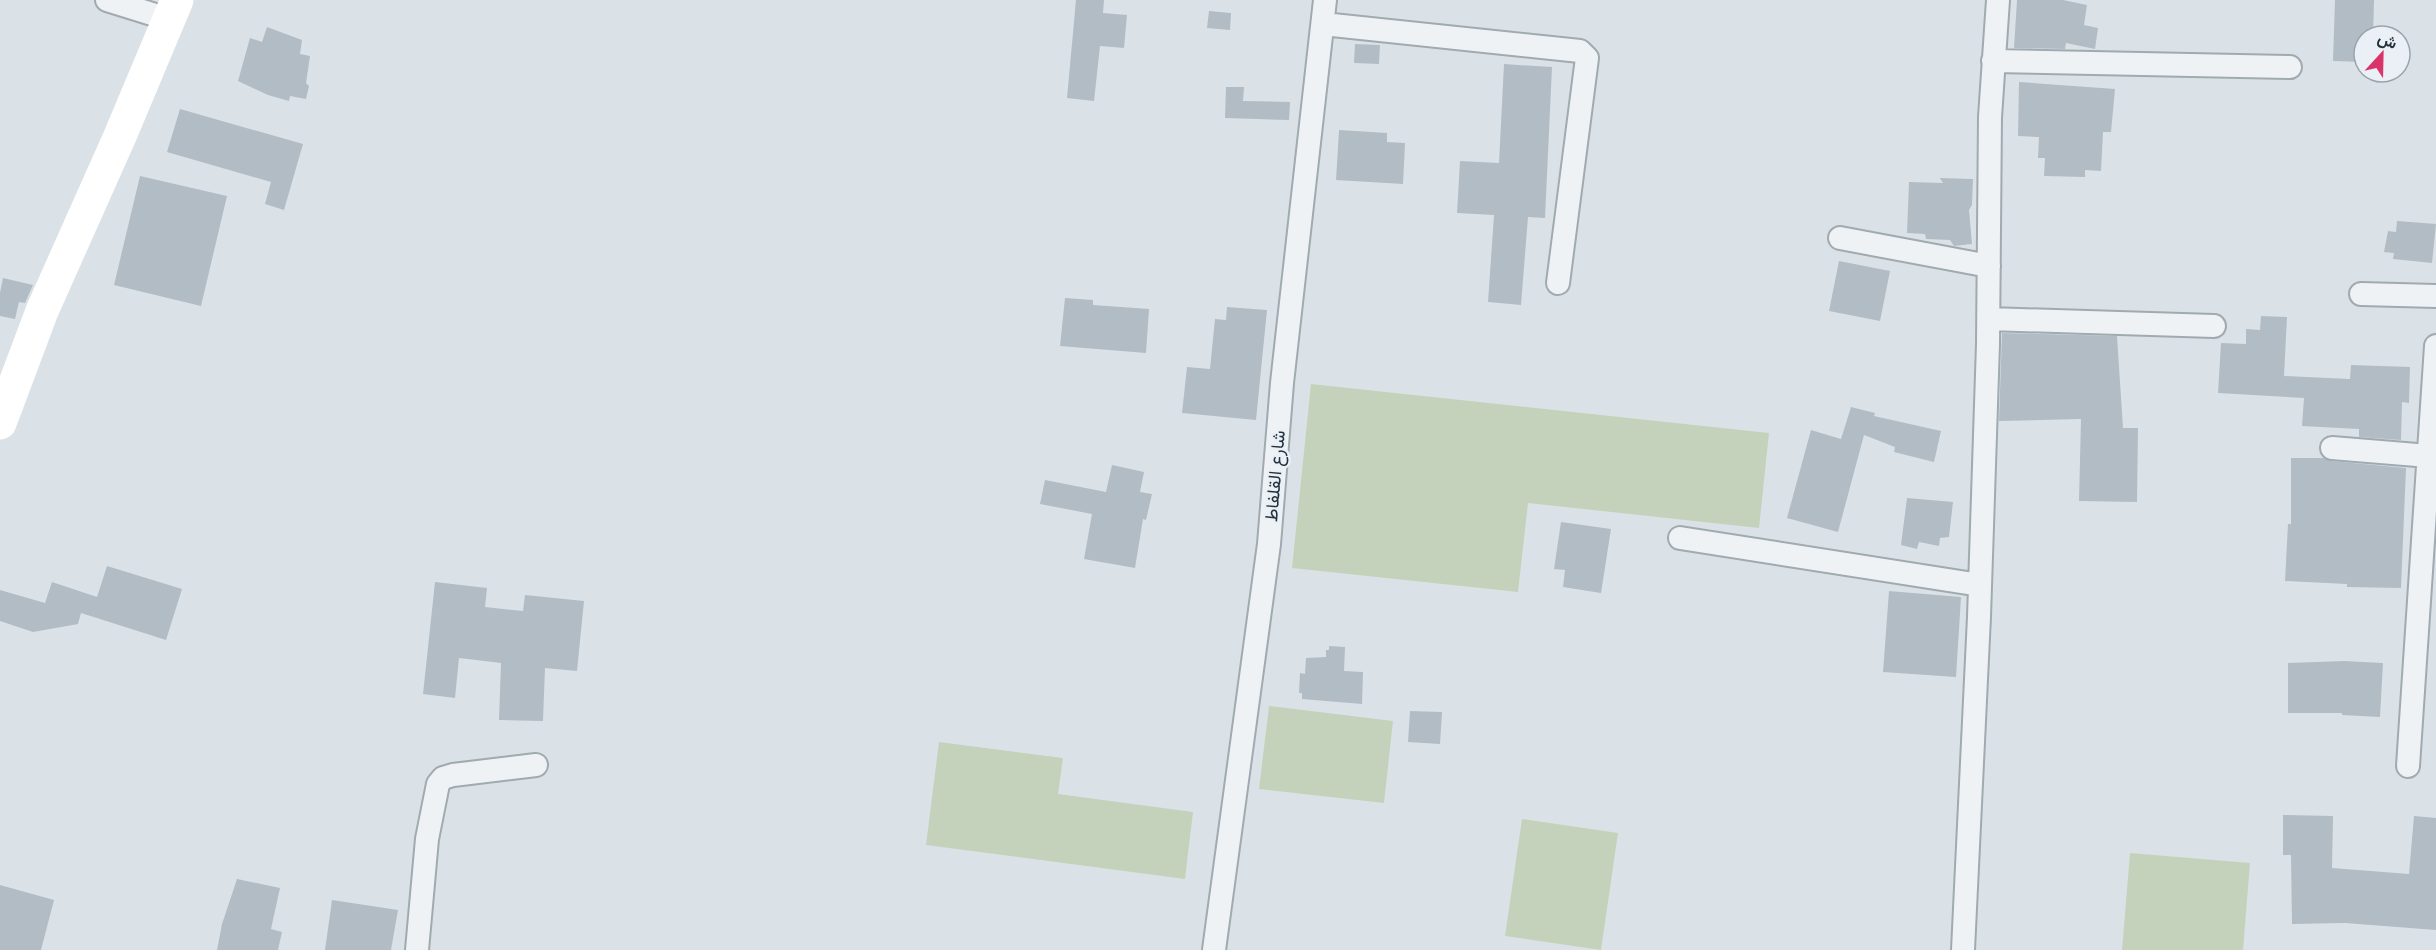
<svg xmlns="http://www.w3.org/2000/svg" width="2436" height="950" viewBox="0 0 2436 950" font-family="Lato,Vazirmatn,sans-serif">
<rect width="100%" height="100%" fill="#dbe2e7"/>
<path fill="#c5d2bb" d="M1311,384L1769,433L1759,528L1528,503L1518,592L1292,568Z
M1269,706L1393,721L1384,803L1259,789Z
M939,742L1063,758L1058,794L1193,812L1185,879L926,845Z
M1522,819L1618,833L1601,950L1505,936Z
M2130,853L2250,863L2243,950H2122Z"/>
<path fill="#b2bcc4" d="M1076,0H1104L1103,13L1127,15L1124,48L1100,46L1094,101L1067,98Z
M2017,0H2063L2087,5L2084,25L2098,28L2095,49L2066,43L2065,49L2014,48Z
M2335,0H2374L2373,36H2364V62L2333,61Z
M1209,11L1231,13L1230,30L1207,28Z
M267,27L302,40L300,54L310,56L306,83L309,86L306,99L290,96L289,101L268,95L238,81L250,38L262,42Z
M1355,44L1380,45L1379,64L1354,63Z
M1504,64L1552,67L1545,218L1528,217L1521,305L1488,302L1494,215L1457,213L1460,161L1499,163Z
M2019,82L2115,89L2111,132H2103L2101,171L2085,170V177L2044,176L2045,158H2038L2039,137L2018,136Z
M1226,87H1244L1243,101L1290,102L1289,120L1225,118Z
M180,109L303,144L284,210L265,204L271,182L167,152Z
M1339,130L1387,133V142L1405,143L1403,184L1336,180Z
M140,176L227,196L201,306L114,285Z
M1940,178L1973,179L1972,205L1969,210L1972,244L1954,246L1950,240L1926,239L1925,234L1907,233L1909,182L1943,183Z
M2397,221L2436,224L2432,263L2393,259L2394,253L2384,252L2388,231L2396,232Z
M1839,261L1890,271L1880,321L1829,311Z
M3,278L33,285L25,303L19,302L15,319L0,316V293Z
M1065,298L1093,300V305L1149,309L1146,353L1060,346Z
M1227,307L1267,310L1256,420L1182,413L1187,367L1210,369L1215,319L1226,320Z
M2261,316L2287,317L2284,376L2350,379L2351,365L2410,367L2409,403L2402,402L2401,440L2359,437V429L2302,426L2304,398L2218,393L2221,343L2246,344V329L2260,330Z
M2002,333L2117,336L2123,428H2138L2137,502L2079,501L2081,419L1999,421Z
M1851,407L1875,413L1874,416L1941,431L1934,462L1894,452L1895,447L1864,435L1838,532L1787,518L1811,430L1841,439Z
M2291,458H2324L2331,461L2406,468L2401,588L2347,587V584L2285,581L2288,524H2291Z
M1112,465L1144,472L1140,492L1152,494L1146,520L1143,519L1135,568L1084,559L1092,514L1040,504L1045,480L1106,492Z
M1907,498L1953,502L1949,537L1940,538L1939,546L1919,542L1917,549L1901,545Z
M1561,522L1611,529L1601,593L1563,587L1565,570L1554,569Z
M107,566L182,589L166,640L81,613L78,624L33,632L0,621V590L45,603L52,582L97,597Z
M435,582L487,588L485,607L523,611L525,595L584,601L577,671L545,668L543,721L499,720L501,663L459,658L455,698L423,694Z
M1889,591L1961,597L1956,677L1883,672Z
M1329,646L1345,647L1344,671L1363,672L1362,704L1302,699V693H1299L1300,673L1305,674L1306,658L1326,657V650H1329Z
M2344,661L2383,663L2380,717L2342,715V713H2288V663Z
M1410,711L1442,712L1440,744L1408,742Z
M2283,815L2333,816L2332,868L2409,874L2414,816L2436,818V930L2345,923L2292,924L2291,855H2283Z
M237,879L280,888L271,929L282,932L278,950H217L222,924Z
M0,885L54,900L41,950H0Z
M332,900L398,910L391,950H325Z"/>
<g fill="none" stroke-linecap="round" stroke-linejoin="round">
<g stroke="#a0aab1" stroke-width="26">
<path id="street" d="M107,0L168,19
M1323,24L1580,51L1587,58L1558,283
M1993,61L2290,67
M1840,238L1989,266
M2361,294L2436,296
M1989,319L2214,326
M2332,448L2429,456
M1680,538L1980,585
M2408,766L2436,346
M417,950L427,839L438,784L443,778L453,775L536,765
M1214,950L1269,544L1282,383L1325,0
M1963,950L1979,617L1988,344L1990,117L1998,0"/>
</g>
<use href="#street" stroke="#eef2f5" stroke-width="22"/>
<path stroke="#fff" stroke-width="33" d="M0,423L42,311L120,136L177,0"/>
</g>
<g text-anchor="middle" stroke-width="5" stroke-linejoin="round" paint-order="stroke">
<g font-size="18" fill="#24323e" stroke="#eaf0f5">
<text transform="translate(1275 476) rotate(-85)" y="6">شارع القلفاط</text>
</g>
</g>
<g transform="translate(2382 54) rotate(22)"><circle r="28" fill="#eaf0f5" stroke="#9ba4ac" stroke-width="1.5"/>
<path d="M0-4.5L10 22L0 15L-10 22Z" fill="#d93369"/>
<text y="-9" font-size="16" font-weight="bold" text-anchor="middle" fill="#24323e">ش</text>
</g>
</svg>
